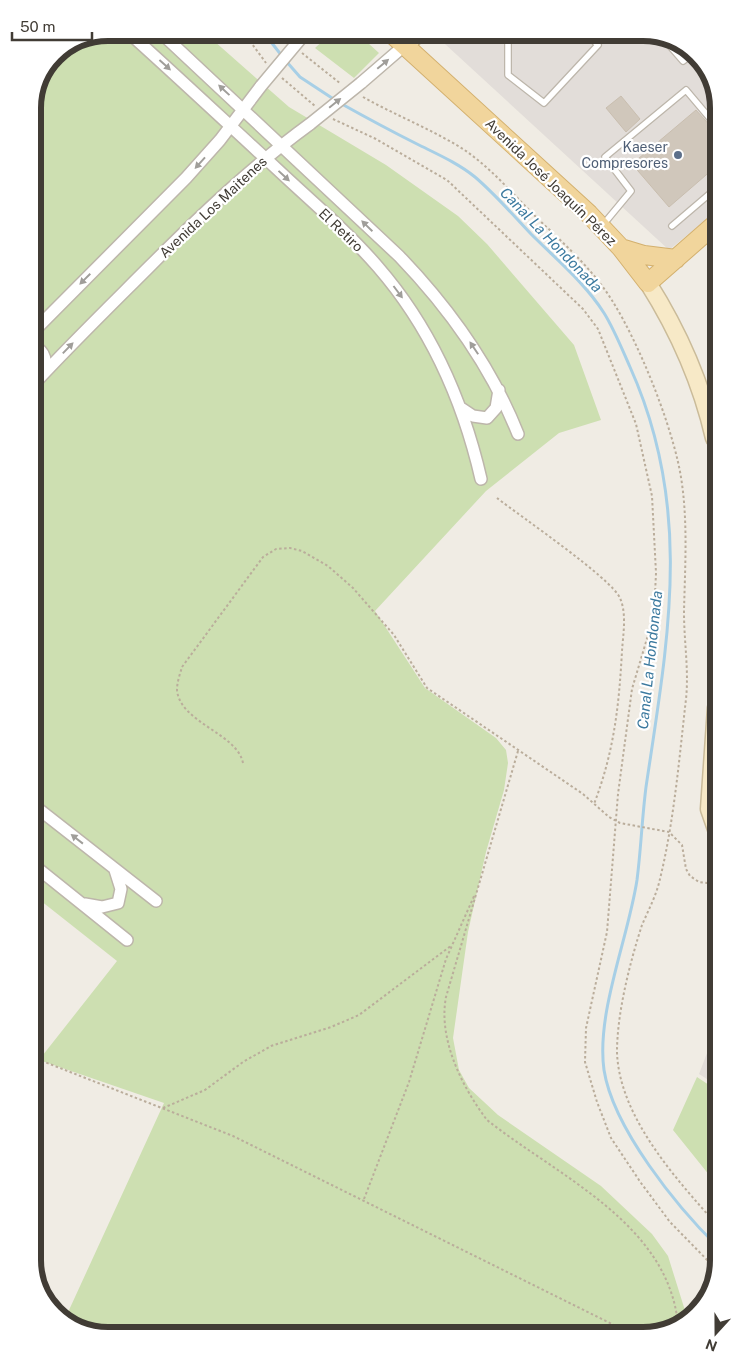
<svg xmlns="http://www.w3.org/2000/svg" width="751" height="1368" viewBox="0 0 751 1368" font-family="'Public Sans',sans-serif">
<rect width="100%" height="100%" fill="#f0ece4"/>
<path fill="#e2ddd9" d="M433,33H648L685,45L713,79V214L669,250Z
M717,1027L718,1086L699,1074Z"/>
<path fill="#cddfb1" d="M108,33H205L289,107L386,165L458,216L487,244L574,345L601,420L559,433L486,491L375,611L425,688L496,738L506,750L508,763L504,790L486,852L468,932L453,1038L459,1070L469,1088L498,1115L601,1186L652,1234L668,1256L687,1317L672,1330L103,1335L64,1321L164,1103L39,1060L117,961L36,897L33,103L55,54Z
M323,33H357L379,53L354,78L315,48L327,37Z
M697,1077L718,1091V1186L673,1130Z"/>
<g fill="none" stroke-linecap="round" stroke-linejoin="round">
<path stroke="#a7cfe6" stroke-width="3" d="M264,33L282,56
M286,61L300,77L335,100
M340,103C365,117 391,131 417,144C437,154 458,163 475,177C495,194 513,215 531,234C556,259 585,283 604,313C614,329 622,349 630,367C694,509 668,639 646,787C642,818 641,849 637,880C628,939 596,1013 604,1070C613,1128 677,1207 718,1247"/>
</g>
<path fill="#d0c7bb" stroke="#c9beaf" d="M621,96L640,119L626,132L606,108Z
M696,110L713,129V169L669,207L632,164Z"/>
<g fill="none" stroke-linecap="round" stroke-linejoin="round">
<g stroke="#bdb6ab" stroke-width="8">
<path id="lane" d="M508,33V75L544,103L598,45L586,33
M663,38L683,61L692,54
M602,226L631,191L605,157L686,90L713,122
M672,226L713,191"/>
</g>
<g stroke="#bdb6ab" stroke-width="14">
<path id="street" d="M129,33C179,78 228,124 277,169C311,201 347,231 378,267C431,328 463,401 481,479
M161,33L399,256C450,309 491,366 518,434
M361,83L405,45
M34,331L186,178L220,140L261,86
M34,346C46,352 47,361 43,374
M34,384C71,344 110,306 149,267C200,216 251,167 310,124
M461,408L473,416L487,418L496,408L499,390
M36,807L156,901
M36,867L127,940
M85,904L102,907L118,903L121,889L115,870"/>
</g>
<g stroke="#cabb99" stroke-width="19">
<path id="secondary" d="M405,45L419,33
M648,283C679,332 701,382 714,438
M716,708L709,809L716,829"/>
</g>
<g stroke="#d3b06e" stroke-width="20">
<path id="primary" d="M391,33L589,214L621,248L648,283L713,226
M621,248L644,255L676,259"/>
</g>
<path stroke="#baad9b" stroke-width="2" stroke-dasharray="2.5 2.5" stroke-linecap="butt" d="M244,33L266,63
M279,33L287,40
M302,53L341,84
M282,78L315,106
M363,97C395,115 431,129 463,149C490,167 512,193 535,216C562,242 593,269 613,302C639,344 667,414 678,462C689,510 685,564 684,612C684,642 689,670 686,699C679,760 674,823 659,883C655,898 648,911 642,925C630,962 617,1013 617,1052C619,1117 677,1180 718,1226
M333,119L376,139L447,180L583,309L598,329L636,424L652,496L656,573L654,615L632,689L618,794L607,932L586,1028L585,1062L597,1102L611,1138L641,1183L670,1222L716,1269
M497,498C520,516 611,578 620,598C627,614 623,635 622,651C619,706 614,752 594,804
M518,751L446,997C438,1039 462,1087 487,1120C559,1177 669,1224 678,1325
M243,763C237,733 180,723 177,690C177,682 180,674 182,667L263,557L276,549L290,548L302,551L328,566L353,588L394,635L427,688L583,794L609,817L620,823L669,832L682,845L686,869L690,876L699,882L707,883L717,870
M37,1059L233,1136L624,1330
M163,1108L205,1090L243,1062L271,1046L331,1027L359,1015L452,945
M364,1199L409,1082L446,959L475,894"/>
<use href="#lane" stroke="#fff" stroke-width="5.5"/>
<use href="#street" stroke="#fff" stroke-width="11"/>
<use href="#secondary" stroke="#f7e9c7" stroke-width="16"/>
<use href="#primary" stroke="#f1d59c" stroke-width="18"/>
<g stroke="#bdb6ab" stroke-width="14" stroke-linecap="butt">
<path id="street-bridge" d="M261,86L302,37
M310,124L361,83"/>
</g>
<use href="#street-bridge" stroke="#fff" stroke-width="11"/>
</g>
<defs><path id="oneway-solid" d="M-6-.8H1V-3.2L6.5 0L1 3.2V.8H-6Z" transform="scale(1.25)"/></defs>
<g fill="#a09e9a">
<use href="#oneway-solid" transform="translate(383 64) rotate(-40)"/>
<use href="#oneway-solid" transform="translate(165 65) rotate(42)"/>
<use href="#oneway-solid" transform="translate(224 90) rotate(-137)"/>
<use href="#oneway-solid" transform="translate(335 103) rotate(-39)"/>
<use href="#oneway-solid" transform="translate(200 163) rotate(132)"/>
<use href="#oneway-solid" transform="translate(284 176) rotate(43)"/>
<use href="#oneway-solid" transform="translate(367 226) rotate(-136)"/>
<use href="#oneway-solid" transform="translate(85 279) rotate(135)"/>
<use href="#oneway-solid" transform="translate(398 292) rotate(53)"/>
<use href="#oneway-solid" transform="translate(68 348) rotate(-46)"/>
<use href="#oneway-solid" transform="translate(474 348) rotate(-124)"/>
<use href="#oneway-solid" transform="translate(77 839) rotate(-142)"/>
</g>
<circle fill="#5c6f8a" stroke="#fff" stroke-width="2" cx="678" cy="155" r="5"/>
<g text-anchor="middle" stroke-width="4.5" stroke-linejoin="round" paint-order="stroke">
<g font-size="14" fill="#4e5e75" stroke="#fff" text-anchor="end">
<text x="668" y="152">Kaeser<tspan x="668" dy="16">Compresores</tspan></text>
</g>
<g font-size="14" fill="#413c35" stroke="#fff">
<text transform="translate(551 182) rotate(44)" y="5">Avenida José Joaquín Pérez</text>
<text transform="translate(213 207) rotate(-43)" y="5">Avenida Los Maitenes</text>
<text transform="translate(341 230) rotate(44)" y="5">El Retiro</text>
</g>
<g font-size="15" font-style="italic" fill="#3c7a9f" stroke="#fff">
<text transform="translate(551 240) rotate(46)" y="5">Canal La Hondonada</text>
<text transform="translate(650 660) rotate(-84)" y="5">Canal La Hondonada</text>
</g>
</g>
<path d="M0 0H751V1368H0ZM108 41H643A67 67 0 0 1 710 108V1260A67 67 0 0 1 643 1327H108A67 67 0 0 1 41 1260V108A67 67 0 0 1 108 41Z" fill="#fff" fill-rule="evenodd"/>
<path fill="none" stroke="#413c35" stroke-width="6" d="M108 41H643A67 67 0 0 1 710 108V1260A67 67 0 0 1 643 1327H108A67 67 0 0 1 41 1260V108A67 67 0 0 1 108 41Z"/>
<g transform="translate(716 1333) rotate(201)" stroke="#ffffff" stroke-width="4" paint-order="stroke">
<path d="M0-4L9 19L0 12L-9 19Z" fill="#413c35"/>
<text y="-8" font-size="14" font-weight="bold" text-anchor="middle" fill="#413c35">N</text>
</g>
<path d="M12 32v8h80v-8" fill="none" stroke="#413c35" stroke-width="2.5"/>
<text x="20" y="32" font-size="15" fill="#413c35" stroke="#ffffff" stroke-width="4" paint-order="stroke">50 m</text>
</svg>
